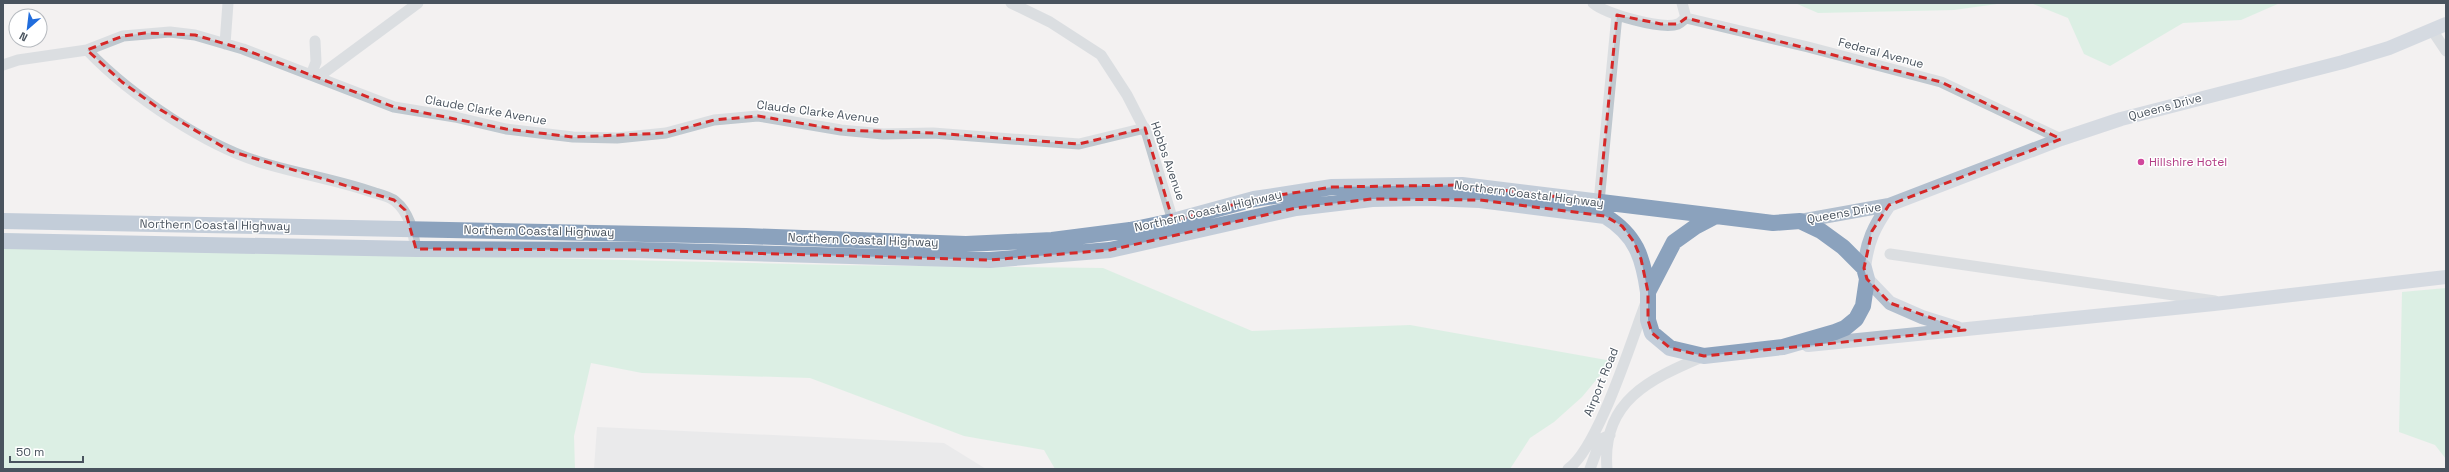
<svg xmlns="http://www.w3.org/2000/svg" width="2449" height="472" viewBox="0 0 2449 472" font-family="'Space Grotesk',sans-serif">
<rect width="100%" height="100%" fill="#f3f1f1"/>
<path fill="#e0e2e5" d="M597,427L944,443L986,469H594Z"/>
<path fill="#c2eed5" d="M1795,3H2004L1954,10L1818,13Z
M2031,3H2280L2241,20L2183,23L2110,66L2084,54L2068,18Z
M3,233L416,255L835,265L1103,268L1252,331L1410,325L1612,361L1582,397L1554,422L1530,438L1510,469H1055L1044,450L964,436L810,378L642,373L591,363L574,436L575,469H3Z
M2446,288V459L2435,445L2399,432L2402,292Z"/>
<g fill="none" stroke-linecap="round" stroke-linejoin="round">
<path stroke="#bfc8cf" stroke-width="11" d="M1011,3L1050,22L1101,55L1127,95L1147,134L1173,221
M1593,3C1606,14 1662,30 1678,24C1681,23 1684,19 1686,18L1682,3
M1686,18L1808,47L1941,82L2061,139
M2432,30L2446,51
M225,44L228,3
M87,50C131,96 209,149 270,165C305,175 341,181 375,193C382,195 390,197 395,201C410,213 413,232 416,249
M3,65L18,60L87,50L123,36L170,32L195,35L243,49L394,107L455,117L506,129L573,137L617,138L666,133L714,120L758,116L841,130L883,134L933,133L1079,144L1145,128
M311,75L316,62L315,41
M318,77L418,3
M1599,202L1617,15
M1890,254L2215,301
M1568,469C1598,448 1631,342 1645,305
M1590,469L1601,439L1610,435
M1607,469C1601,400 1651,379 1704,356"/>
<path stroke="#b2bfce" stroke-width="14" d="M1800,221L1889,205L2061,139L2121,119L2343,62L2389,48L2446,24
M1864,268C1867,241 1874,227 1889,205
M1867,279L1890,303L1922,317L1957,328
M1808,345L2214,304L2446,277"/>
<path stroke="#8ba2bd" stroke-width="16" d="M1716,216L1773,223L1800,221L1821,231L1843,247L1864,268L1867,279L1863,306L1856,319L1845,328L1835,332L1783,347L1704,356L1670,348L1652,333L1648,320V292L1674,242L1695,227Z
M3,221L746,236L966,244L1052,240L1130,230L1173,221L1254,199L1332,187L1462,185L1716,216
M3,241L416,249L638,250L990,260L1110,250L1296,208L1372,199L1427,198L1480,200L1605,216C1636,235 1643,257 1648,292"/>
</g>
<path d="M0 0H2449V472H0ZM1617,15L1661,24H1678L1686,18L1941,82L2061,139L1889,205L1872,231L1864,268L1867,279L1890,303L1965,330L1704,356L1670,348L1652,333L1648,320V292L1641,259L1634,242L1622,226L1605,216L1480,200L1372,199L1296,208L1110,250L990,260L638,250L416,249L405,210L394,200L230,151L161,110L122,82L87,50L123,36L145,33L195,35L243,49L394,107L506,129L573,137L666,133L714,120L758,116L841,130L933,133L1079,144L1145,128L1173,221L1254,199L1332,187L1462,185L1599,202Z" fill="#f3f1f1" fill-opacity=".55" fill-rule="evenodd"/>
<path fill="none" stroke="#d62828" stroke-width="3" stroke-dasharray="8 5" stroke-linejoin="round" d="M1617,15L1661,24H1678L1686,18L1941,82L2061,139L1889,205L1872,231L1864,268L1867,279L1890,303L1965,330L1704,356L1670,348L1652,333L1648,320V292L1641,259L1634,242L1622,226L1605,216L1480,200L1372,199L1296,208L1110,250L990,260L638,250L416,249L405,210L394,200L230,151L161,110L122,82L87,50L123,36L145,33L195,35L243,49L394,107L506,129L573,137L666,133L714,120L758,116L841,130L933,133L1079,144L1145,128L1173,221L1254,199L1332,187L1462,185L1599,202Z"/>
<circle fill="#d1479c" stroke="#fff" stroke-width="1.5" cx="2141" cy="162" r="4"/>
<g text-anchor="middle" stroke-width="3" stroke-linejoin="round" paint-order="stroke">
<g font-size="12" fill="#49535e" stroke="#fff">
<text transform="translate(1881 53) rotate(15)" y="4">Federal Avenue</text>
<text transform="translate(2165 107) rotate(-15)" y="4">Queens Drive</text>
<text transform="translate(486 110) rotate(10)" y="4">Claude Clarke Avenue</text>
<text transform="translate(818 112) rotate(7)" y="4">Claude Clarke Avenue</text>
<text transform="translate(1168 161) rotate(71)" y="4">Hobbs Avenue</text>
<text transform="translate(1529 194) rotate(7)" y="4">Northern Coastal Highway</text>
<text transform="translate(1208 211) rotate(-13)" y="4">Northern Coastal Highway</text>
<text transform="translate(1844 213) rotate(-10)" y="4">Queens Drive</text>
<text transform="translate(215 225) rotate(1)" y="4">Northern Coastal Highway</text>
<text transform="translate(539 231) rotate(1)" y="4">Northern Coastal Highway</text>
<text transform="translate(863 240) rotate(2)" y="4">Northern Coastal Highway</text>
<text transform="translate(1601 382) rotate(-68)" y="4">Airport Road</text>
</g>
<g font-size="12" fill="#b23c85" stroke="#fff" text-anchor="start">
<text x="2149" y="166">Hillshire Hotel</text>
</g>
</g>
<rect width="2449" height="472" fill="none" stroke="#49535e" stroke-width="8"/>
<g transform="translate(28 28) rotate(208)"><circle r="19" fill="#ffffff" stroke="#b6babf"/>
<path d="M0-3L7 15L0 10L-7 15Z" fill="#216ddd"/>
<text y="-6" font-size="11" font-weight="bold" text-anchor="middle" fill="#49535e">N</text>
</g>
<path d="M10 456v6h73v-6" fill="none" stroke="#49535e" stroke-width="2"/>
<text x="16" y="456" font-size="12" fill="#49535e" stroke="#ffffff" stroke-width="3" paint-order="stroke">50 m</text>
</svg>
